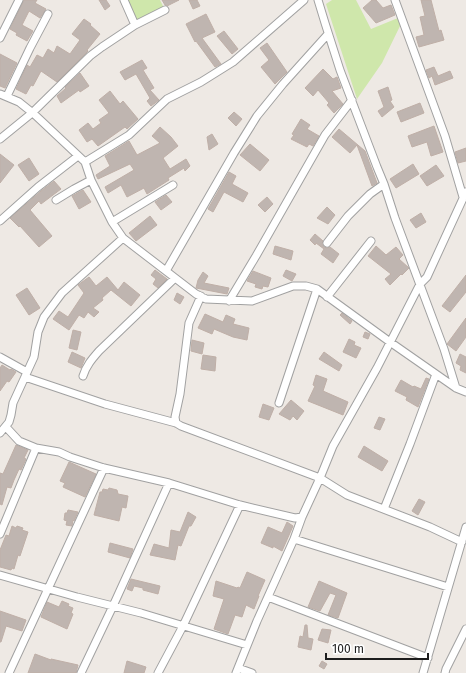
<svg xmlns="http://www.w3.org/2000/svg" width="466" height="673" viewBox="0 0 466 673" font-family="'Fira Sans',sans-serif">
<rect width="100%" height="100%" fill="#eee9e4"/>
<path fill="#cfe7ab" d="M128,0H160L164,8L137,22Z
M332,0H356L371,29L398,18L400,26L382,63L357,99L326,4Z"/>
<path fill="#bfb5b0" stroke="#bfafa7" d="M24,0H37L35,3L46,9L40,18L29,11L22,25L33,31L27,41L16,35L17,33L10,29Z
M99,0H106L110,6L105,10Z
M162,0H179L167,6L165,5Z
M189,0H197L200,6L193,9Z
M372,0H376L383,8L391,5L395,15L376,23L363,8Z
M421,0H431L439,31L441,30L444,40L419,47L416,37L424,35L420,17L425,16Z
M206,14L215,32L202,38L221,64L215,67L196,41L195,42L186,24Z
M84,19L91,24L90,25L100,34L87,50L88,51L57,82L41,71L33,86L31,85L26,94L16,89L27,65L30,67L37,55L43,58L48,49L54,53L57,46L70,54L80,40L72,34Z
M224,31L238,49L232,54L217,36Z
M267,43L287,72L275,84L261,67L269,60L260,48Z
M0,54L17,63L5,88L0,86Z
M142,60L147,68L143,70L154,88L150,90L159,100L151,106L147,101L150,98L136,74L125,80L120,72Z
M434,67L438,76L450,71L453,78L435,85L432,76L429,78L426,70Z
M323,69L333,79L337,77L341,88L332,91L343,104L334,113L327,105L329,103L318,90L313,96L305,88Z
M80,73L89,86L80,92L79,90L61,103L57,96L66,88L65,87Z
M388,87L392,100L390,101L394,107L382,117L378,111L384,107L378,91Z
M110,91L120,104L123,101L138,119L127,129L125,127L98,146L92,139L87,142L79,130L88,123L93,129L101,123L99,120L109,113L99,100Z
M420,103L424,113L401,122L397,112Z
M234,112L242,119L236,126L228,118Z
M301,119L310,125L307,129L319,136L313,146L309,144L307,147L291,139L294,135L292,134Z
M434,126L443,152L431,156L427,142L412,147L408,136Z
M160,127L171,137L178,146L163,158L170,169L186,159L190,166L185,171L184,168L168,178L169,180L147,194L144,188L127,197L121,185L108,193L105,187L134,170L130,164L98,179L96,175L110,166L105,156L129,141L137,155L160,143L152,136Z
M339,129L365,151L377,183L372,186L357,145L350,153L332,137Z
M212,134L218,144L209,150L207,137Z
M250,144L269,160L260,171L240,155Z
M466,148V161L458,163L455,152Z
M0,154L14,165L0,183Z
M29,158L39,174L29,181L18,165Z
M413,164L419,174L396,188L390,179Z
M436,165L444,176L427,186L420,176Z
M229,172L236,176L232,184L248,193L243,202L224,192L213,212L208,209Z
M54,181L61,189L41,204L39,201L30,210L52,236L39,247L20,226L19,227L10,218L41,191Z
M83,190L91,202L79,209L72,196Z
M166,195L172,202L161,210L155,202Z
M267,197L273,204L265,212L258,205Z
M327,207L335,215L328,224L317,218Z
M421,213L426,222L416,228L410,220Z
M150,216L157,225L136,241L129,233Z
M315,234L323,241L322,244L324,247L327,248L330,247L339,254L333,263L321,254L324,249L316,243L315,245L310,240Z
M275,246L293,251L291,260L273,254Z
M376,246L386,255L396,247L403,255L399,259L409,268L402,275L401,274L390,285L385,279L391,274L368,256Z
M155,270L167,279L158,288L153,284L156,279L151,275Z
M286,270L296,274L292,281L283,276Z
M253,271L271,278L268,287L263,286L262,289L255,287L256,284L247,281Z
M203,272L208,276L204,283L229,288L227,294L196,288L198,280Z
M466,275V292L450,312L442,306Z
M89,277L96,286L107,277L118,290L124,282L140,295L131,306L111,290L102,298L103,300L93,308L99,312L94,317L88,312L84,318L79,315L69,330L53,319L59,311L68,317L84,293L78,285Z
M27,288L40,308L29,315L16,295Z
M177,293L184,297L180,304L174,300Z
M342,313L352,321L350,324L340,315Z
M205,314L223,322L226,315L235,319L233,324L249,328L247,340L233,337L214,329L212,334L198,328Z
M466,318V337L456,351L447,344Z
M73,330L81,332L77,350L69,348Z
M365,332L370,334L368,339L363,337Z
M349,339L355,342L354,345L361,348L356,358L343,352Z
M192,340L204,343L202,354L191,351Z
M72,352L85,358L81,368L68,362Z
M324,352L342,365L339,371L319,359Z
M460,354L466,357V373L460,370L461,366L456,363Z
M203,355L216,357L215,371L201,369Z
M2,365L10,370L11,369L16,372L9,382L7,381L0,391V368Z
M316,375L327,379L323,391L348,402L343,415L308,401L315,386L313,385Z
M426,378L429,379L418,407L406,400L407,397L395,391L401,380L413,387L414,386L421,389Z
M291,400L304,411L297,420L293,416L290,420L279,414Z
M263,404L274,408L269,420L259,417Z
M379,417L385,419L380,430L374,428Z
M16,445L28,450L24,458L26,459L21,470L19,469L14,480L11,488L7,487L2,505L0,504V473L3,474Z
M364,446L388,461L382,471L358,457Z
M69,462L96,474L85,497L63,487L65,483L60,481Z
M109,488L117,490L118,494L128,496L126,508L122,507L119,521L94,515L100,492H102L103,489L108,490Z
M419,499L425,502L418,515L412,511Z
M68,510L78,512L74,521L73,520L72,526L66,525L67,521L64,520L65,513H67Z
M188,512L196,517L191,526H189L181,546L178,545L175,560L150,555L154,544L169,548L171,530L180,532Z
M287,522L293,526L282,551L273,546V548L261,543L268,527L282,533Z
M12,526L16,528L17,526L23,528L22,530L28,532L20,556L18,555L14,569L12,568L11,570L0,567V550L6,535L9,536Z
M110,543L133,549L130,558L108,552Z
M247,572L265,580L258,596H259L254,609L246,605L242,617L235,615L228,634L214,629L224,599L213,596L216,581L237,588L238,587L240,588Z
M131,579L160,586L158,594L143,590V588L134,586L132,591L127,589Z
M319,581L347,593L338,618L328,615L336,595L330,593L320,611L308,607Z
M62,601L69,604L68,606L73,608L71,613L73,614L67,629L41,617L47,602L59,607Z
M0,611L26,620L22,631L6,626L1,642H0Z
M305,625H307L308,638L313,639L311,650L298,647L300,636L303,637Z
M322,629L331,630L328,643L318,640Z
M35,654L51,660V659L78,665L76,673H28Z
M127,661L146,667L144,673H124Z
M322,661L327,664L324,669L319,666Z"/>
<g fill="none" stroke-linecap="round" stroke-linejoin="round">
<g stroke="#a1a1a1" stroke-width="9">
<path id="minor" d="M124,0L135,25
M318,0L325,23L340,70L377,167L384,184L395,218L444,349L456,388
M395,0L445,136L463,197
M0,38L19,0
M0,94L19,102L34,114L85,162L91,180L112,222L123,238L196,294L206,299L252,301L293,286H306L317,289L390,342L456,388L466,392
M7,96L30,48L48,14
M0,139L32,113L90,56L102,47L135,25L165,10
M85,162L129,135L167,99L201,82L233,62L304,0
M56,200L74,189L91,180
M0,221L38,187L78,156
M112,222L173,185
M327,243L348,216L370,194L384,184
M166,271L234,153L257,116L283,84L328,34
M327,297L371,241
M229,301L256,256L325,135L352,100
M0,357L27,372
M83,376C86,366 92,359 99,351L175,278
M25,377L105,404L176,423L181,426L320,478L333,446L377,368L420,284L427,277L466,192
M279,403L317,289
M176,423L175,417L180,394L189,323L201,296
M6,427L19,441L36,448L59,452L70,457L104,468L169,483L240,505L295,518L302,517L320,478L347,495L430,527L462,542
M0,433L9,422L11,415L13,403L34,357L38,332L44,317L62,293L123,238
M384,509L410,444L436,374
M0,534L36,448
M294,539L448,587
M0,575L77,597L141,613L247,645
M268,597L428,658
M238,668L252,673
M9,673L104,468
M81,673L113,606L169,483
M158,673L183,626L240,505
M236,673L257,621L294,539L302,517
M423,673L466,527
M445,673L446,669L466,629"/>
</g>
<use href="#minor" stroke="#fff" stroke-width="7"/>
</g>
<path d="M326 653v6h102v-6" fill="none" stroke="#1d1d1d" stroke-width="2"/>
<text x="332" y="653" font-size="12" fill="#1d1d1d" stroke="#ffffff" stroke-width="3" paint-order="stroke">100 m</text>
</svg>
